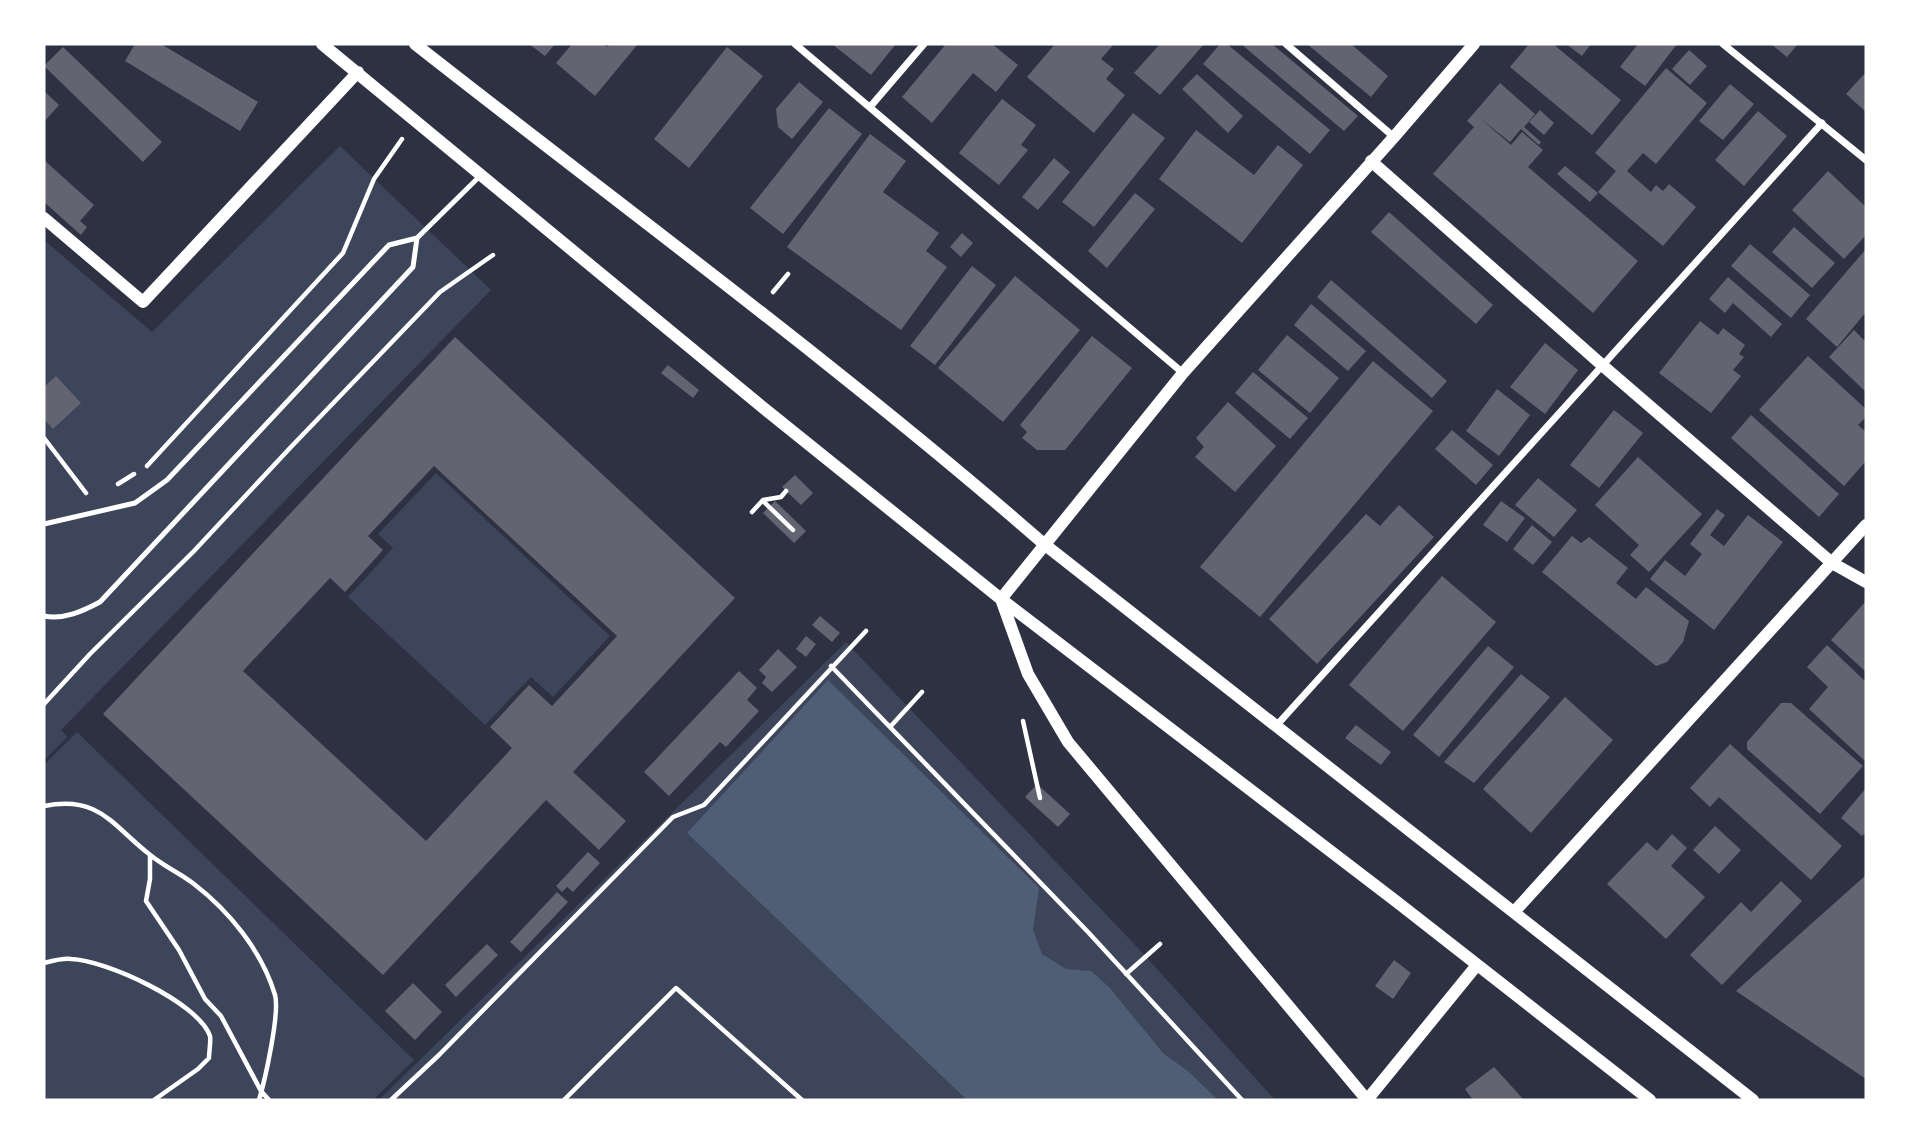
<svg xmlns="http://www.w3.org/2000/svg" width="1910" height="1144" viewBox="0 0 1910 1144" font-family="'DM Sans',sans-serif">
<rect width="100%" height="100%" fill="#2d3142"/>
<path fill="#3c4559" d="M340,146L491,290L61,730L67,737L44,760V240L152,332Z
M436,473L610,636L553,697L531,677L485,725L348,597L393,548L378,534Z
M846,642L1139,949L1275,1100H379Z
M77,732L414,1060L373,1100H44V765Z"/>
<path fill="#4f5d75" d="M828,680L1039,888L1033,930L1042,954L1066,969L1091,971L1109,987L1163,1053L1189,1072L1218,1100H967L687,833Z"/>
<path fill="#626471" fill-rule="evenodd" d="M135,44H161L258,102L240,131L125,61Z
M529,44H555L545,56Z
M572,44H603L607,47L610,44H638L595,96L556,63Z
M832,44H896L871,75Z
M946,44H992L1018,65L996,92L973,73L932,123L902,97Z
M1055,44H1114L1101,59L1114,69L1106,79L1125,95L1094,133L1027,77Z
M1160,44H1204L1160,95L1134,73Z
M1220,44H1227L1330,130L1310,154L1203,64Z
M1241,44H1272L1358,116L1344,131Z
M1307,44H1351L1388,76L1371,97Z
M1529,44H1553L1621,100L1592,135L1510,67Z
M1566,44H1591L1582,56Z
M1638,44H1677L1645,86L1620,67Z
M1771,44H1798L1787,57Z
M63,47L162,142L143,162L44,66Z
M727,47L763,76L689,168L654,139Z
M1689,50L1707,66L1690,85L1672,69Z
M1666,68L1707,103L1656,164L1643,153L1627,171L1651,192L1656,185L1663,191L1669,184L1696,207L1663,246L1598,192L1616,171L1595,153Z
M1866,72V112L1846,94Z
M1197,74L1243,116L1228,133L1182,89Z
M799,82L823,102L792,139L778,127L776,109Z
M1500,83L1535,114L1524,127L1541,142L1539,145L1521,129L1510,142L1481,119L1511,145L1522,132L1543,150L1528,167L1638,261L1593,313L1433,174L1474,127L1467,121Z
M1730,84L1754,104L1723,140L1699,121Z
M44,91L59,105L44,122Z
M1002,99L1036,125L1021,145L1028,150L999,185L959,153Z
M829,108L862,134L783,234L750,208Z
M1540,110L1554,123L1544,135L1529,122Z
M1758,111L1787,136L1744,186L1715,160Z
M1133,113L1165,138L1094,227L1062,202Z
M1196,130L1254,175L1278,145L1303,165L1242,243L1159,179Z
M870,134L906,161L883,192L939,233L926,251L947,267L901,330L787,247Z
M1054,158L1070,172L1038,210L1022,197Z
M44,160L94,205L80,221L87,227L81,235L44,202Z
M1565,166L1598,193L1590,202L1557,174Z
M1828,171L1866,207V235L1844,259L1792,210Z
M1135,193L1155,209L1107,268L1088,251Z
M1389,212L1493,305L1476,324L1371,232Z
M1794,227L1835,263L1812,288L1772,252Z
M962,233L973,243L961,257L950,247Z
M1750,244L1810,295L1791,318L1731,266Z
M1866,249V312L1837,347L1806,319Z
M972,266L996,285L935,365L910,346Z
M1015,276L1080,330L1003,422L938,368Z
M1728,277L1782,324L1771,337L1733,303L1725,313L1709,299Z
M1331,280L1447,381L1432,398L1317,297Z
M1311,304L1366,351L1348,371L1294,325Z
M1700,321L1718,335L1723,328L1745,345L1739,354L1744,357L1733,370L1741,376L1711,413L1659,373Z
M1854,330L1866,342V392L1829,357Z
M1287,335L1339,378L1310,413L1258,370Z
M1092,336L1132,368L1065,450H1037L1022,438L1027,432L1020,425Z
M455,337L735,598L573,772L626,821L599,850L546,800L383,975L103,714ZM434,466L617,636L552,706L529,685L490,727L512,748L426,841L243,671L330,578L345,592L383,550L368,536Z
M1545,343L1578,370L1545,414L1510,387Z
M1808,356L1866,409V417L1858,425L1866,432V461L1844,486L1759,410Z
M1373,361L1433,411L1260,617L1200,567Z
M668,365L699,390L693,398L661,373Z
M1253,372L1308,418L1290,439L1235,393Z
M56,376L81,403L53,429L44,419V387Z
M1497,389L1530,415L1499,456L1466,431Z
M1228,402L1276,446L1235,492L1195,457L1204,447L1196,438Z
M1614,410L1643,433L1599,488L1570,465Z
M1751,415L1839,494L1819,517L1731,438Z
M1452,430L1493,465L1476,485L1435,449Z
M1638,457L1702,514L1649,572L1630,555L1639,545L1595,505Z
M795,475L813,493L801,505L782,487Z
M1538,478L1577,510L1554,537L1515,505Z
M775,501L806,531L794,543L763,513Z
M1501,501L1525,518L1507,542L1483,525Z
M1399,505L1434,537L1317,664L1269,619L1366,514L1380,526Z
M1717,509L1725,515L1710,535L1724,546L1748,515L1783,542L1714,630L1650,579L1665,560L1685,576L1702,554L1690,544Z
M1532,525L1552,542L1533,565L1513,549Z
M1572,536L1581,543L1589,537L1628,568L1616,583L1636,599L1646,587L1689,621L1683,642L1667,662L1656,666L1542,572Z
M1442,576L1496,622L1403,731L1349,685Z
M1866,601V672L1831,640Z
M820,616L840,633L832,642L812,625Z
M806,636L816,644L806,657L796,649Z
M1827,645L1866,682V762L1809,709L1828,687L1807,667Z
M1488,646L1514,667L1439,757L1413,735Z
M778,649L797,667L772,692L762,683L766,677L759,670Z
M739,671L757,688L747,700L759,711L726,747L720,742L669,796L644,772Z
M1521,674L1550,697L1474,783L1444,762Z
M1565,697L1613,740L1531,833L1483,789Z
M1781,703H1791L1863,766L1820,814L1747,749V742Z
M1356,725L1391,752L1381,765L1345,738Z
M1730,744L1842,846L1811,880L1719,797L1710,807L1690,788Z
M1037,784L1070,814L1058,827L1025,797Z
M1866,788V832L1862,836L1841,818Z
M1715,826L1741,850L1719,874L1693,850Z
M1672,834L1687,848L1671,866L1705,897L1666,939L1607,884L1647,842L1657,851Z
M588,852L600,863L573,892L567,887L562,892L556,886Z
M1866,875V1079L1736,991Z
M1781,881L1802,901L1722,985L1690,955L1741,902L1751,912Z
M557,892L568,902L521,952L510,942Z
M487,944L498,955L456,997L445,985Z
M1394,960L1411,973L1393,999L1375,986Z
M413,983L442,1012L415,1040L385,1011Z
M1494,1067L1524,1100H1473L1465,1089Z"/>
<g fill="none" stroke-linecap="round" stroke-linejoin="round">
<path stroke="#fff" stroke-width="4.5" d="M773,292L788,274
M44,438L86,493
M147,466L343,253L374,179L402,139
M118,484L134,474
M763,501L793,530
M752,512L763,500L781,497L786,491
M831,666L1088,932L1242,1100
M44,704L90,654L194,551L290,448L440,292L493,255
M1023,721L1040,798
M890,727L922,692
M44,806C99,795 112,825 149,854C163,866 180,873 194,884C229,911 262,951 275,995C280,1013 265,1080 259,1100
M150,856V879L146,901L179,950L205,999L221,1016L261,1091L269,1100
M44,963C52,961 62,958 71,959C105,960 198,1002 210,1036C211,1042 209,1052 209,1058L198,1069L154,1100
M1126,974L1160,944
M391,1100L439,1055L673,817L704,805L866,631
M564,1100L676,988L802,1100"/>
<path stroke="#fff" stroke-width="5" d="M44,524L135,503L167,480L389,245L417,238L481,175
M44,616C64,620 83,611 100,602L413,267L417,238"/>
<path stroke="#fff" stroke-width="7" d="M795,44L1183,373
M1286,44L1394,137
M1723,44L1866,160
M870,107L924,44
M1276,726L1822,123"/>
<path stroke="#fff" stroke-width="12" d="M322,44L766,410L1001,599L1397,902L1650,1100
M415,44C625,209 842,368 1044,544L1753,1100
M1371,161L1602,365L1832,563L1866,582
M44,218L143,302L358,72
M1001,599L1183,373L1394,137L1474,44
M1001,599L1028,674L1068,742L1367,1100
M1514,912L1866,525
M1367,1100L1477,965"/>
</g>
<rect width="1910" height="1144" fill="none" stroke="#ffffff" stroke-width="91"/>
</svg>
